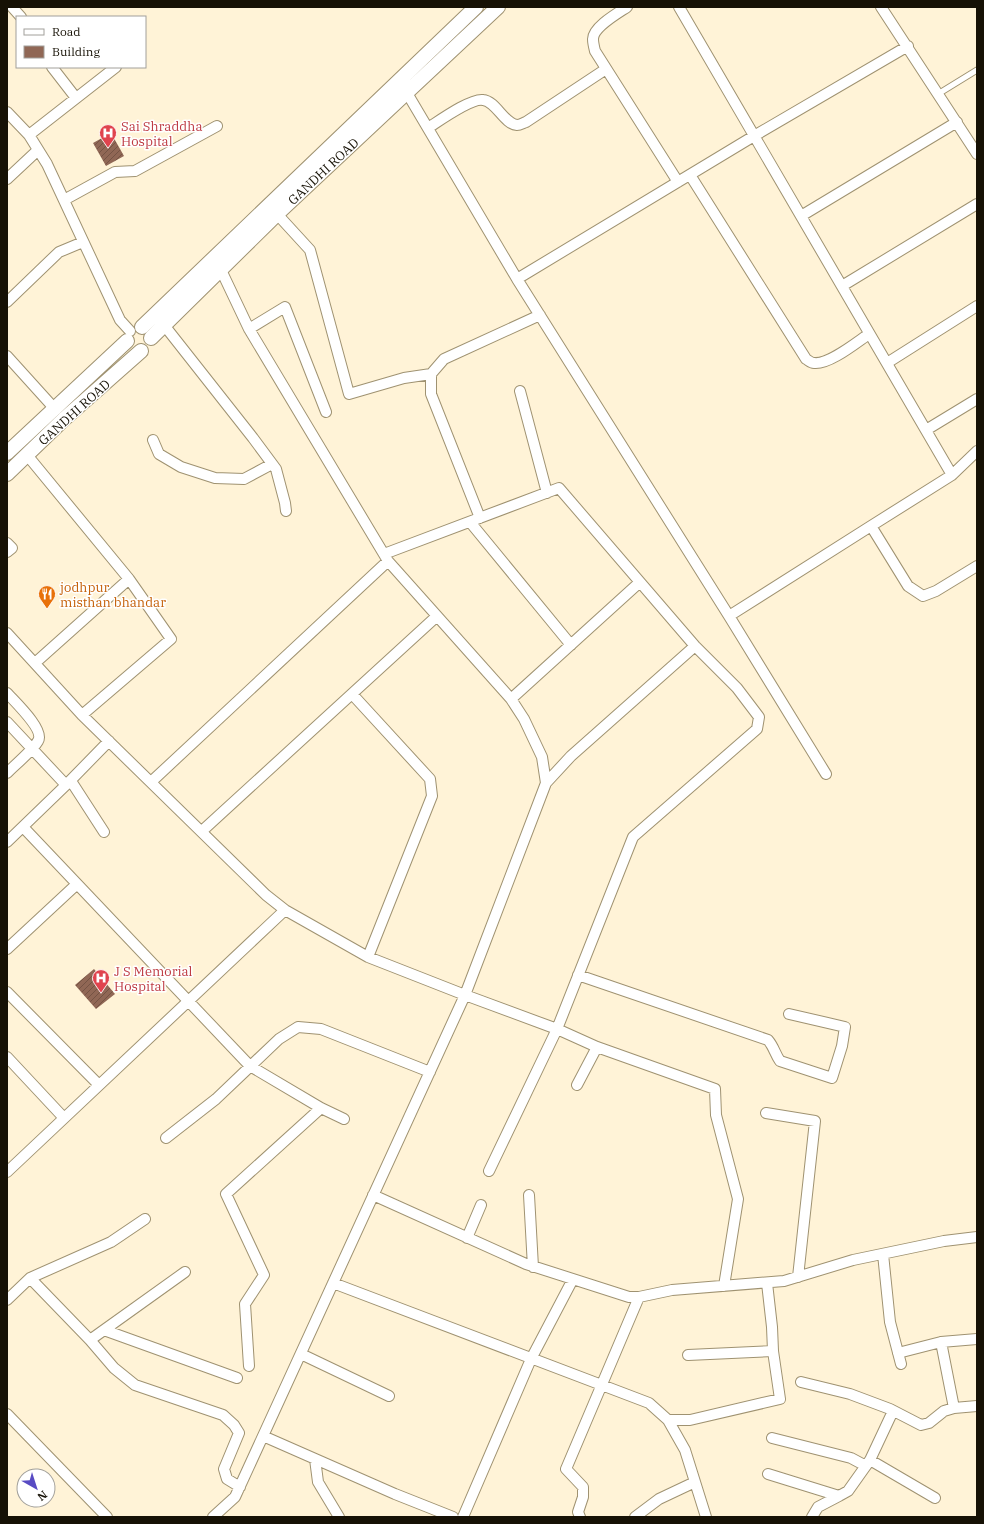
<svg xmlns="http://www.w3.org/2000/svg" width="984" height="1524" viewBox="0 0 984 1524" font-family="'IBM Plex Serif',serif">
<defs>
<pattern id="building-hatch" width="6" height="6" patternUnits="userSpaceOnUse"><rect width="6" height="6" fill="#906755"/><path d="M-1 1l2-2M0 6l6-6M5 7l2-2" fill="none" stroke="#755344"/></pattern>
</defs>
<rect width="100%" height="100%" fill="#fff3d7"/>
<path fill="url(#building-hatch)" d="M111,133L124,156L106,166L93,143Z
M94,969L115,994L96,1009L75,985Z"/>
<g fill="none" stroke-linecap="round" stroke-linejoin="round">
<g stroke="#9f9271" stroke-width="7">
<path id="service" d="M938,94L977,70"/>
</g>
<g stroke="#9f9271" stroke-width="12">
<path id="minor" d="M12,7L21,17
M627,7C618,13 593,27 593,39C593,43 594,47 595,51L678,182
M679,7L952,475
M881,7L977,154
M52,67L76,98
M407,93L517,279L729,616L826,774
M7,112L29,135L47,164L120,320L130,331
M428,128C439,121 471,98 483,100C496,101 504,124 517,125C520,125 523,123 526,122L606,69
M29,135L116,67
M690,175L806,359C808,360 811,363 814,363C829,365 857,342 869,334
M7,179L38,150
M64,200L115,172L135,171L217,126
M277,214L310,250L349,394L404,378L431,374
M801,216L957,122
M221,270L249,329L388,561L511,699L524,719L542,757L546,783
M517,279L754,136L908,46
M842,286L977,204
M7,302L59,252L83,242
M164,325L253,438L276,469L285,503L286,511
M249,329L285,307L326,412
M7,356L54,408
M887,363L977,306
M520,391L547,493
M926,430L977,399
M153,440L159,454L181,467L215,478L244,479L272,464
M27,455L129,579L171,639L82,715
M480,518L431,394V374L444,359L540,315
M470,522L571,645
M871,526L952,475L977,451
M7,543L12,548L7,552
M384,554L559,488L695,646L737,688L759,717L757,729L633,837L557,1029L489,1171
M729,616L871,526L908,586L923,596L936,591L977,566
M7,633L82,715L266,895L285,910L368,957L465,995L557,1029L597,1047L715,1089L716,1115L738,1199L724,1286
M35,663L129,579
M7,693C15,702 45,730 38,741C33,750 15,765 7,773
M352,694L430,779L432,796L368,957
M511,699L640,582
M7,722L66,785
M71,781L104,832
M151,782L388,561
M23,827L250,1066L321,1108L344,1119
M202,831L437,616
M7,842L66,785L109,741
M7,949L77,884
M578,975L768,1040C774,1047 775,1054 780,1061L832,1078L842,1046L845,1027L789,1014
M7,992L99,1085
M7,1057L64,1118
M577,1085L597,1047
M766,1113L815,1121L798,1277
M166,1138L216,1099L279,1039L298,1027L321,1029L430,1072
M7,1172L285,910
M373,1195L526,1264L629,1297H639
M529,1195L533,1267
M467,1238L481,1205
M883,1254L890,1322L901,1364
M30,1278L90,1340L114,1368L135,1385L223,1415L234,1425L239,1433L224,1469L227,1479L240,1487
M333,1283L649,1403L668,1420H690L780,1399L773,1351L688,1355
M767,1283L772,1327L773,1351
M7,1300L30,1278L111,1242L145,1219
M104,1330L237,1378
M90,1340L185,1272
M941,1342L954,1408
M898,1353L941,1342L977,1339
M301,1354L389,1396
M249,1366L245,1304L264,1275L226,1194L321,1108
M801,1382L850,1394L890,1409L921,1425L929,1423L944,1411L954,1408L977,1406
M893,1411L870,1460L935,1498
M7,1414L107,1517
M668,1420L685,1450L706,1517
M263,1436L395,1494L453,1517
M772,1438L851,1458L866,1466
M315,1459L318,1482L339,1517
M768,1474L839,1496L848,1491L870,1460
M213,1517L235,1497L465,995L546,783L571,756L695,646
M463,1517L531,1359L573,1279
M580,1517L578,1512L583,1497V1487L566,1469L639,1297L672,1290L784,1281L853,1260L944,1241L977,1237
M635,1517L659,1499L695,1482
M812,1517L818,1507L839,1496"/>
</g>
<g stroke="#9f9271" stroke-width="16">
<path id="secondary" d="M142,327L476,7
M151,338L277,214L498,7
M7,453L127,341
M7,474L64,419L141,351"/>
</g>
<use href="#service" stroke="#fff" stroke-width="5"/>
<use href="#minor" stroke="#fff" stroke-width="10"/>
<use href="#secondary" stroke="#fff" stroke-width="14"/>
</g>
<defs>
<g id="hospital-pin" transform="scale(0.9)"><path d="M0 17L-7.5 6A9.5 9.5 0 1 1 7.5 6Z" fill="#e0444e" stroke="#fff"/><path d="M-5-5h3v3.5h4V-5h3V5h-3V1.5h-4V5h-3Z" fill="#fff"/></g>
<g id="restaurant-pin" transform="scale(0.9)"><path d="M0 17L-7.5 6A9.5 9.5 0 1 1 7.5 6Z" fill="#e8710a" stroke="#fff"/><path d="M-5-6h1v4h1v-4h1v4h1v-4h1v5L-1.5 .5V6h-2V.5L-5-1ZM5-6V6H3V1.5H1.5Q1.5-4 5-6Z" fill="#fff"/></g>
</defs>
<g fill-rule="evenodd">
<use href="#hospital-pin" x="108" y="133"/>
<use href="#restaurant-pin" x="47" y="594"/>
<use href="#hospital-pin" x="101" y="978"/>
</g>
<g text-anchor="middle" stroke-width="3" stroke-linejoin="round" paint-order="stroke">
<g font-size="13" fill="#be3a42" stroke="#fff" text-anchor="start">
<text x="121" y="131">Sai Shraddha<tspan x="121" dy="15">Hospital</tspan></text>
<text x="114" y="976">J S Memorial<tspan x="114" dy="15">Hospital</tspan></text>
</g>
<g font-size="13" fill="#161105" stroke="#fff">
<text transform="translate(323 171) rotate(-43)" y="5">GANDHI ROAD</text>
<text transform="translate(74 412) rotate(-42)" y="5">GANDHI ROAD</text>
</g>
<g font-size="13" fill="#c56008" stroke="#fff" text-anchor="start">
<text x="60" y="592">jodhpur<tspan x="60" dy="15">misthan bhandar</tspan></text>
</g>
</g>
<rect width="984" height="1524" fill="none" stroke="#161105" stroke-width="16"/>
<rect x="16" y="16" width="130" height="52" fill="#ffffff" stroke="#a2a09b"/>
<rect x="24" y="29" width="20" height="6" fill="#ffffff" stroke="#a2a09b"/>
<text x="52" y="36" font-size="12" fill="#161105">Road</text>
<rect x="24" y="46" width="20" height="12" fill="#906755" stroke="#a2a09b"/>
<text x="52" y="56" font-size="12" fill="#161105">Building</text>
<g transform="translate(36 1488) rotate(141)"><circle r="19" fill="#ffffff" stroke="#a2a09b"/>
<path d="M0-3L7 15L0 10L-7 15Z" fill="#584bc3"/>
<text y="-6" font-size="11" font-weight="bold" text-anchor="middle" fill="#161105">N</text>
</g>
</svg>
